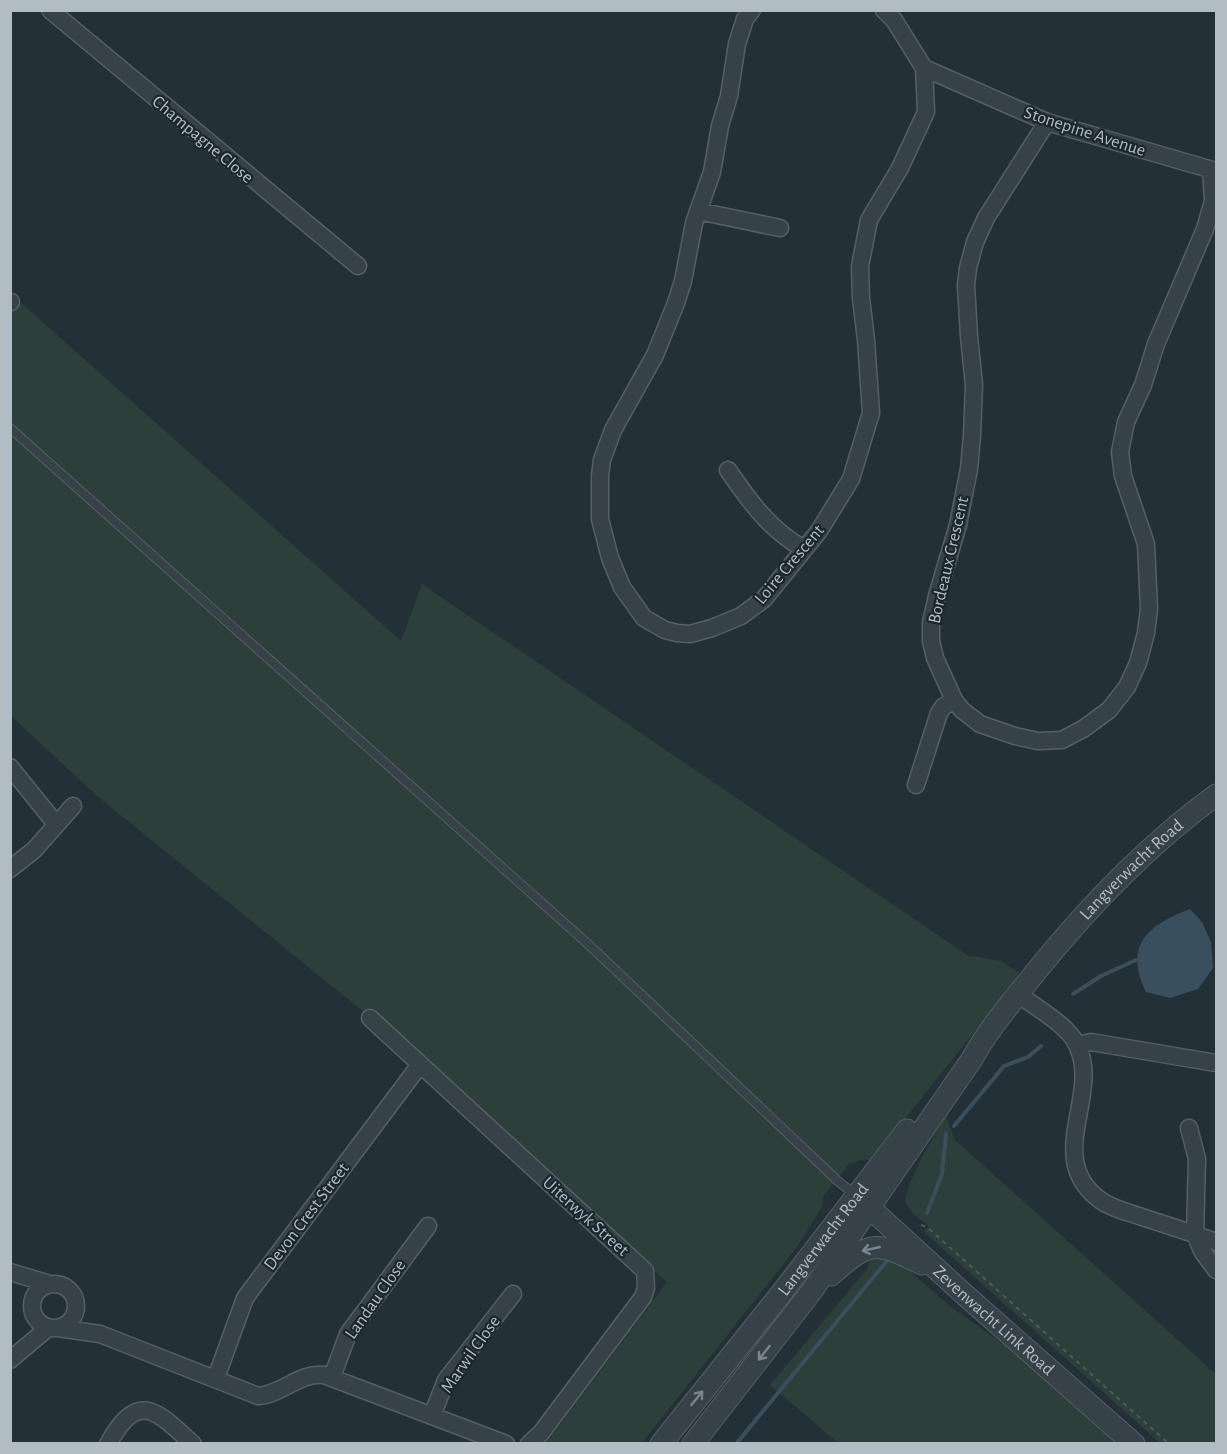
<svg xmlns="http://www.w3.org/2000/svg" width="1227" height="1454" viewBox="0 0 1227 1454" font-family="'Alegreya Sans',sans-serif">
<rect width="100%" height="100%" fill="#243037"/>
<path fill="#2c3f3b" d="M10,293L401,641L422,584L970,957L972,956L1001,961L1019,973L1012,985L871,1161L865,1159L849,1164L824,1195L822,1207L797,1247L642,1443H546L667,1282L370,1017L97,796L11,716Z
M946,1117L955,1140L1216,1374V1443H1160L924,1232L928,1226C921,1219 908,1212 906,1202C902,1190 937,1129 946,1117Z
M871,1256L897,1260L950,1306L1038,1369L1122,1443H838L770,1385L867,1269Z"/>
<path fill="#394f5d" d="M1190,909L1202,922L1211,942L1213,968L1198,989L1170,998L1146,992C1123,945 1148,925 1190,909Z"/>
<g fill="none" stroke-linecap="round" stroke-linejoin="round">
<path stroke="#394f5d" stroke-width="4" d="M1073,994L1101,976L1136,960
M954,1126L1004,1066L1028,1057L1041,1046
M927,1213L942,1174L946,1134
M736,1444L890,1257"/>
<g stroke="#555f66" stroke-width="10">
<path id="service" d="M10,428L588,944L840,1183L855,1194"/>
</g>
<g stroke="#555f66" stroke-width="19">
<path id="minor" d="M50,10L358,266
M752,10L745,19L737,44L729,96L720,126L712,172L694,223L683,281L676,303L655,355L613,430L602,460L600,476V519L610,558L622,587L644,618L665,630L677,633L690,634L712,628L741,616L764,599L819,531L851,479L871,413L866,340L861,298L860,266L869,220L900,168L926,112L924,68L894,20L884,10
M924,68L1047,122L1216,171
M1047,122L986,218L975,242L968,268L966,285L969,336L974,385L972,436L969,469L958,525L938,592L931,622V641L935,658L954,700L962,710L980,724L1015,736L1038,741L1062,740L1083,729L1109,710L1127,687L1138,663L1146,633L1149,609L1146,544L1123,476L1120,452L1126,422L1143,385L1156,344L1205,229L1213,201L1211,170
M698,211L780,228
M10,302H11
M728,470C750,502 770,530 804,549
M10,767L56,824
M916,785L939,713L943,707L954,700
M10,869L34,850L73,806
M1018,994C1035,1007 1068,1025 1077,1045C1102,1095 1043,1158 1100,1200C1112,1209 1128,1212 1142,1217C1167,1225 1192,1233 1216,1242
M370,1018L645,1271L646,1288L643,1297L541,1433L529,1444
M1078,1045L1091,1042L1216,1063
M1189,1128L1197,1159L1195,1234L1202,1251L1216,1270
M10,1272L50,1284
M32 1306a22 22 0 1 1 44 0a22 22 0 1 1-44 0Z
M58,1328L100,1334L258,1396C281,1395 300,1372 324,1375L506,1444
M10,1360L48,1328
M332,1377L348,1334L428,1226
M216,1378L245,1298L419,1066
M432,1416L446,1380L513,1294
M108,1444C139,1388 157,1412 193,1444"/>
</g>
<g stroke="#555f66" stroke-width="23">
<g id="tertiary">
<path id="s1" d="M859,1198L965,1295L1134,1444"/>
<path d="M831,1275C870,1240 876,1241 922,1264"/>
<path id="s2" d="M661,1444L780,1295L907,1130"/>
<path id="s3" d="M693,1444L811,1292L972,1059C989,1028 1012,1002 1034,974C1088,907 1146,846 1216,795"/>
</g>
</g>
<path stroke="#4a5c5a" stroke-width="2" stroke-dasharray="4.5 4.5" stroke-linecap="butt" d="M921,1225L927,1227L1169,1444"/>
<use href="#service" stroke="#374148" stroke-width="8"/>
<use href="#minor" stroke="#374148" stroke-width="16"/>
<use href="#tertiary" stroke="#374148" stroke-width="21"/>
</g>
<defs><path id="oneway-shaft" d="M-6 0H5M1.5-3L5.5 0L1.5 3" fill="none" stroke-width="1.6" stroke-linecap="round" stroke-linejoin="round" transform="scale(1.5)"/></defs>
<g stroke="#7b858c">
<use href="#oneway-shaft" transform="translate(871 1249) rotate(167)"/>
<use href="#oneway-shaft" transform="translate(764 1353) rotate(128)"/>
<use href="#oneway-shaft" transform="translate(697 1398) rotate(-51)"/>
</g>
<g text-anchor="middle" stroke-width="4.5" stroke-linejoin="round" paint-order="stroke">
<g font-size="18" fill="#b2bcc4" stroke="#1c262d">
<text transform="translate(1085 131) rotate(18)" y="6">Stonepine Avenue</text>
<text transform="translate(203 139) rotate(40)" y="6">Champagne Close</text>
<text transform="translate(948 560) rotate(-77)" y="6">Bordeaux Crescent</text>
<text transform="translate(789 564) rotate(-50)" y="6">Loire Crescent</text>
<text dy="6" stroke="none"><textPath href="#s3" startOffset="724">Langverwacht Road</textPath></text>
<text transform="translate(306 1216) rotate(-53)" y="6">Devon Crest Street</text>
<text transform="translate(586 1216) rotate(42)" y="6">Uiterwyk Street</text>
<text dy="6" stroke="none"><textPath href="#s2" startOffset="261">Langverwacht Road</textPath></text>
<text transform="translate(375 1299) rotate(-55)" y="6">Landau Close</text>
<text dy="6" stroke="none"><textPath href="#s1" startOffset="182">Zevenwacht Link Road</textPath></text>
<text transform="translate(470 1354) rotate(-55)" y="6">Marwil Close</text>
</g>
</g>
<rect width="1227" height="1454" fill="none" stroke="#b2bcc4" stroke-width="24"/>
</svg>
